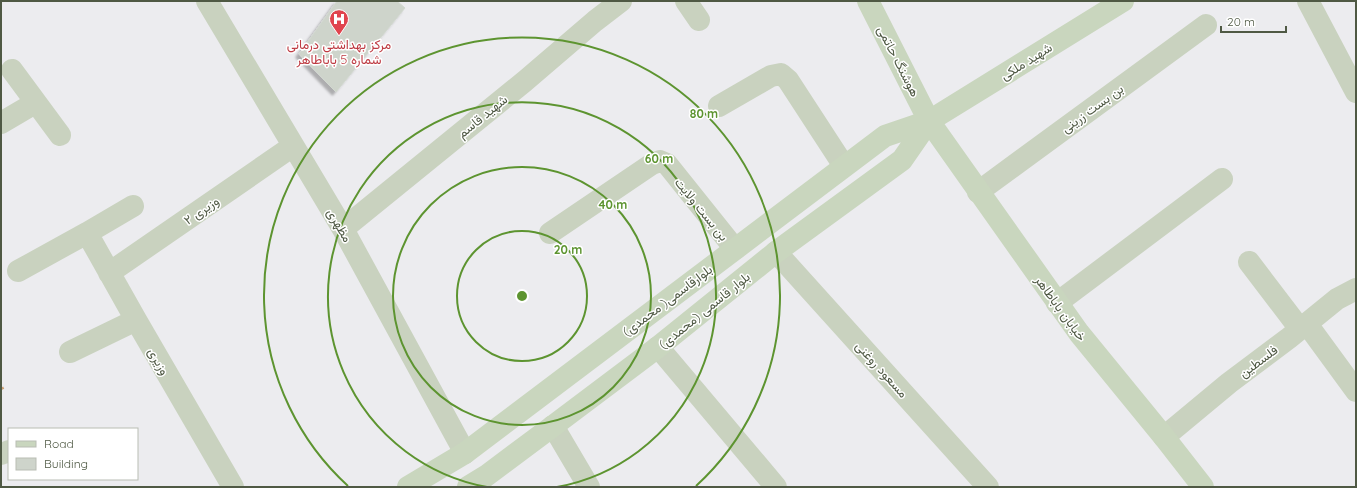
<svg xmlns="http://www.w3.org/2000/svg" width="1357" height="488" viewBox="0 0 1357 488" font-family="Quicksand,Vazirmatn,sans-serif">
<defs>
<filter id="shadow"><feDropShadow dx="-3.5" dy="3.5" stdDeviation="1" flood-color="#0004"/></filter>
</defs>
<rect width="100%" height="100%" fill="#ececef"/>
<path fill="#ced4cb" stroke="#d2d8d0" filter="url(#shadow)" d="M337,1H397L405,8L336,92L299,54Z"/>
<g fill="none" stroke-linecap="round" stroke-linejoin="round">
<path stroke="#cc9f71" stroke-width="2.5" stroke-dasharray="3 2" stroke-linecap="butt" d="M1,389L5,387"/>
<path stroke="#c9d2bf" stroke-width="22" d="M207,1L343,229L465,453
M686,1L699,20
M1308,1L1356,92
M12,70L60,135
M719,106L771,76L781,74L788,80L844,166
M1,123L35,103
M978,192L1206,25
M343,229L525,81L595,21L621,1
M87,233L136,320L233,487
M550,233L652,164L660,161L667,164L735,249
M776,252L988,487
M1249,262L1300,329
M18,271L87,233L133,206
M109,273L293,146
M1057,303L1222,179
M1307,324L1356,391
M658,347L776,487
M70,352L136,320
M553,426L589,487
M1164,437L1229,383L1289,338L1337,299L1356,289
M1,454L9,451"/>
<path stroke="#c9d6be" stroke-width="22" d="M868,1L929,121L1079,333L1164,437L1203,487
M408,487L465,453L885,136L929,121L1123,1
M468,487L486,476L553,426L658,347L776,252L902,160L929,121"/>
</g>
<g fill="none" stroke="#5d9430" stroke-width="2">
<circle cx="522" cy="296" r="65"/>
<circle cx="522" cy="296" r="129"/>
<path d="M487 487A194 194 0 1 1 557 487"/>
<path d="M348 486A258 258 0 1 1 696 486"/>
</g>
<defs>
<g id="hospital-pin" transform="scale(1)"><path d="M0 17L-7.5 6A9.5 9.5 0 1 1 7.5 6Z" fill="#e0444e" stroke="#fff"/><path d="M-5-5h3v3.5h4V-5h3V5h-3V1.5h-4V5h-3Z" fill="#fff"/></g>
</defs>
<g fill-rule="evenodd">
<use href="#hospital-pin" x="339" y="19"/>
</g>
<g text-anchor="middle" stroke-width="3" stroke-linejoin="round" paint-order="stroke">
<g font-size="13" fill="#be3a42" stroke="#fff">
<text x="339" y="49">مرکز بهداشتی درمانی<tspan x="339" dy="15">شماره 5 باباطاهر</tspan></text>
</g>
<g font-size="13" fill="#4f5944" stroke="#fff">
<text transform="translate(899 61) rotate(63)" y="5">هوشنگ حاتمی</text>
<text transform="translate(1026 61) rotate(-32)" y="5">شهید ملکی</text>
<text transform="translate(1092 108) rotate(-36)" y="5">بن بست زرینی</text>
<text transform="translate(482 116) rotate(-39)" y="5">شهید قاسم</text>
<text transform="translate(702 209) rotate(51)" y="5">بن بست ولایت</text>
<text transform="translate(201 210) rotate(-35)" y="5">وزیری ۲</text>
<text transform="translate(340 225) rotate(60)" y="5">مظهری</text>
<text transform="translate(667 300) rotate(-37)" y="5">بلوارقاسمی( محمدی)</text>
<text transform="translate(1061 308) rotate(54)" y="5">خیابان باباطاهر</text>
<text transform="translate(704 310) rotate(-39)" y="5">بلوار قاسمی (محمدی)</text>
<text transform="translate(159 361) rotate(60)" y="5">وزیری</text>
<text transform="translate(1258 361) rotate(-37)" y="5">فلسطین</text>
<text transform="translate(882 369) rotate(48)" y="5">مسعود روغنی</text>
</g>
</g>
<circle cx="522" cy="296" r="6" fill="#5d9430" stroke="#fff" stroke-width="2"/>
<g font-size="12" text-anchor="middle" font-weight="bold" fill="#5d9430" stroke="#fff" stroke-width="3" stroke-linejoin="round" paint-order="stroke">
<text x="704" y="118">80 m</text>
<text x="659" y="163">60 m</text>
<text x="613" y="209">40 m</text>
<text x="568" y="254">20 m</text>
</g>
<rect width="1357" height="488" fill="none" stroke="#4f5944" stroke-width="4"/>
<rect x="8" y="428" width="130" height="52" fill="#ffffff" stroke="#b9bdb4"/>
<rect x="16" y="441" width="20" height="6" fill="#c9d6be" stroke="#b9bdb4"/>
<text x="44" y="448" font-size="12" fill="#4f5944">Road</text>
<rect x="16" y="458" width="20" height="12" fill="#ced4cb" stroke="#b9bdb4"/>
<text x="44" y="468" font-size="12" fill="#4f5944">Building</text>
<path d="M1221 26v6h65v-6" fill="none" stroke="#4f5944" stroke-width="2"/>
<text x="1227" y="26" font-size="12" fill="#4f5944" stroke="#ffffff" stroke-width="3" paint-order="stroke">20 m</text>
</svg>
